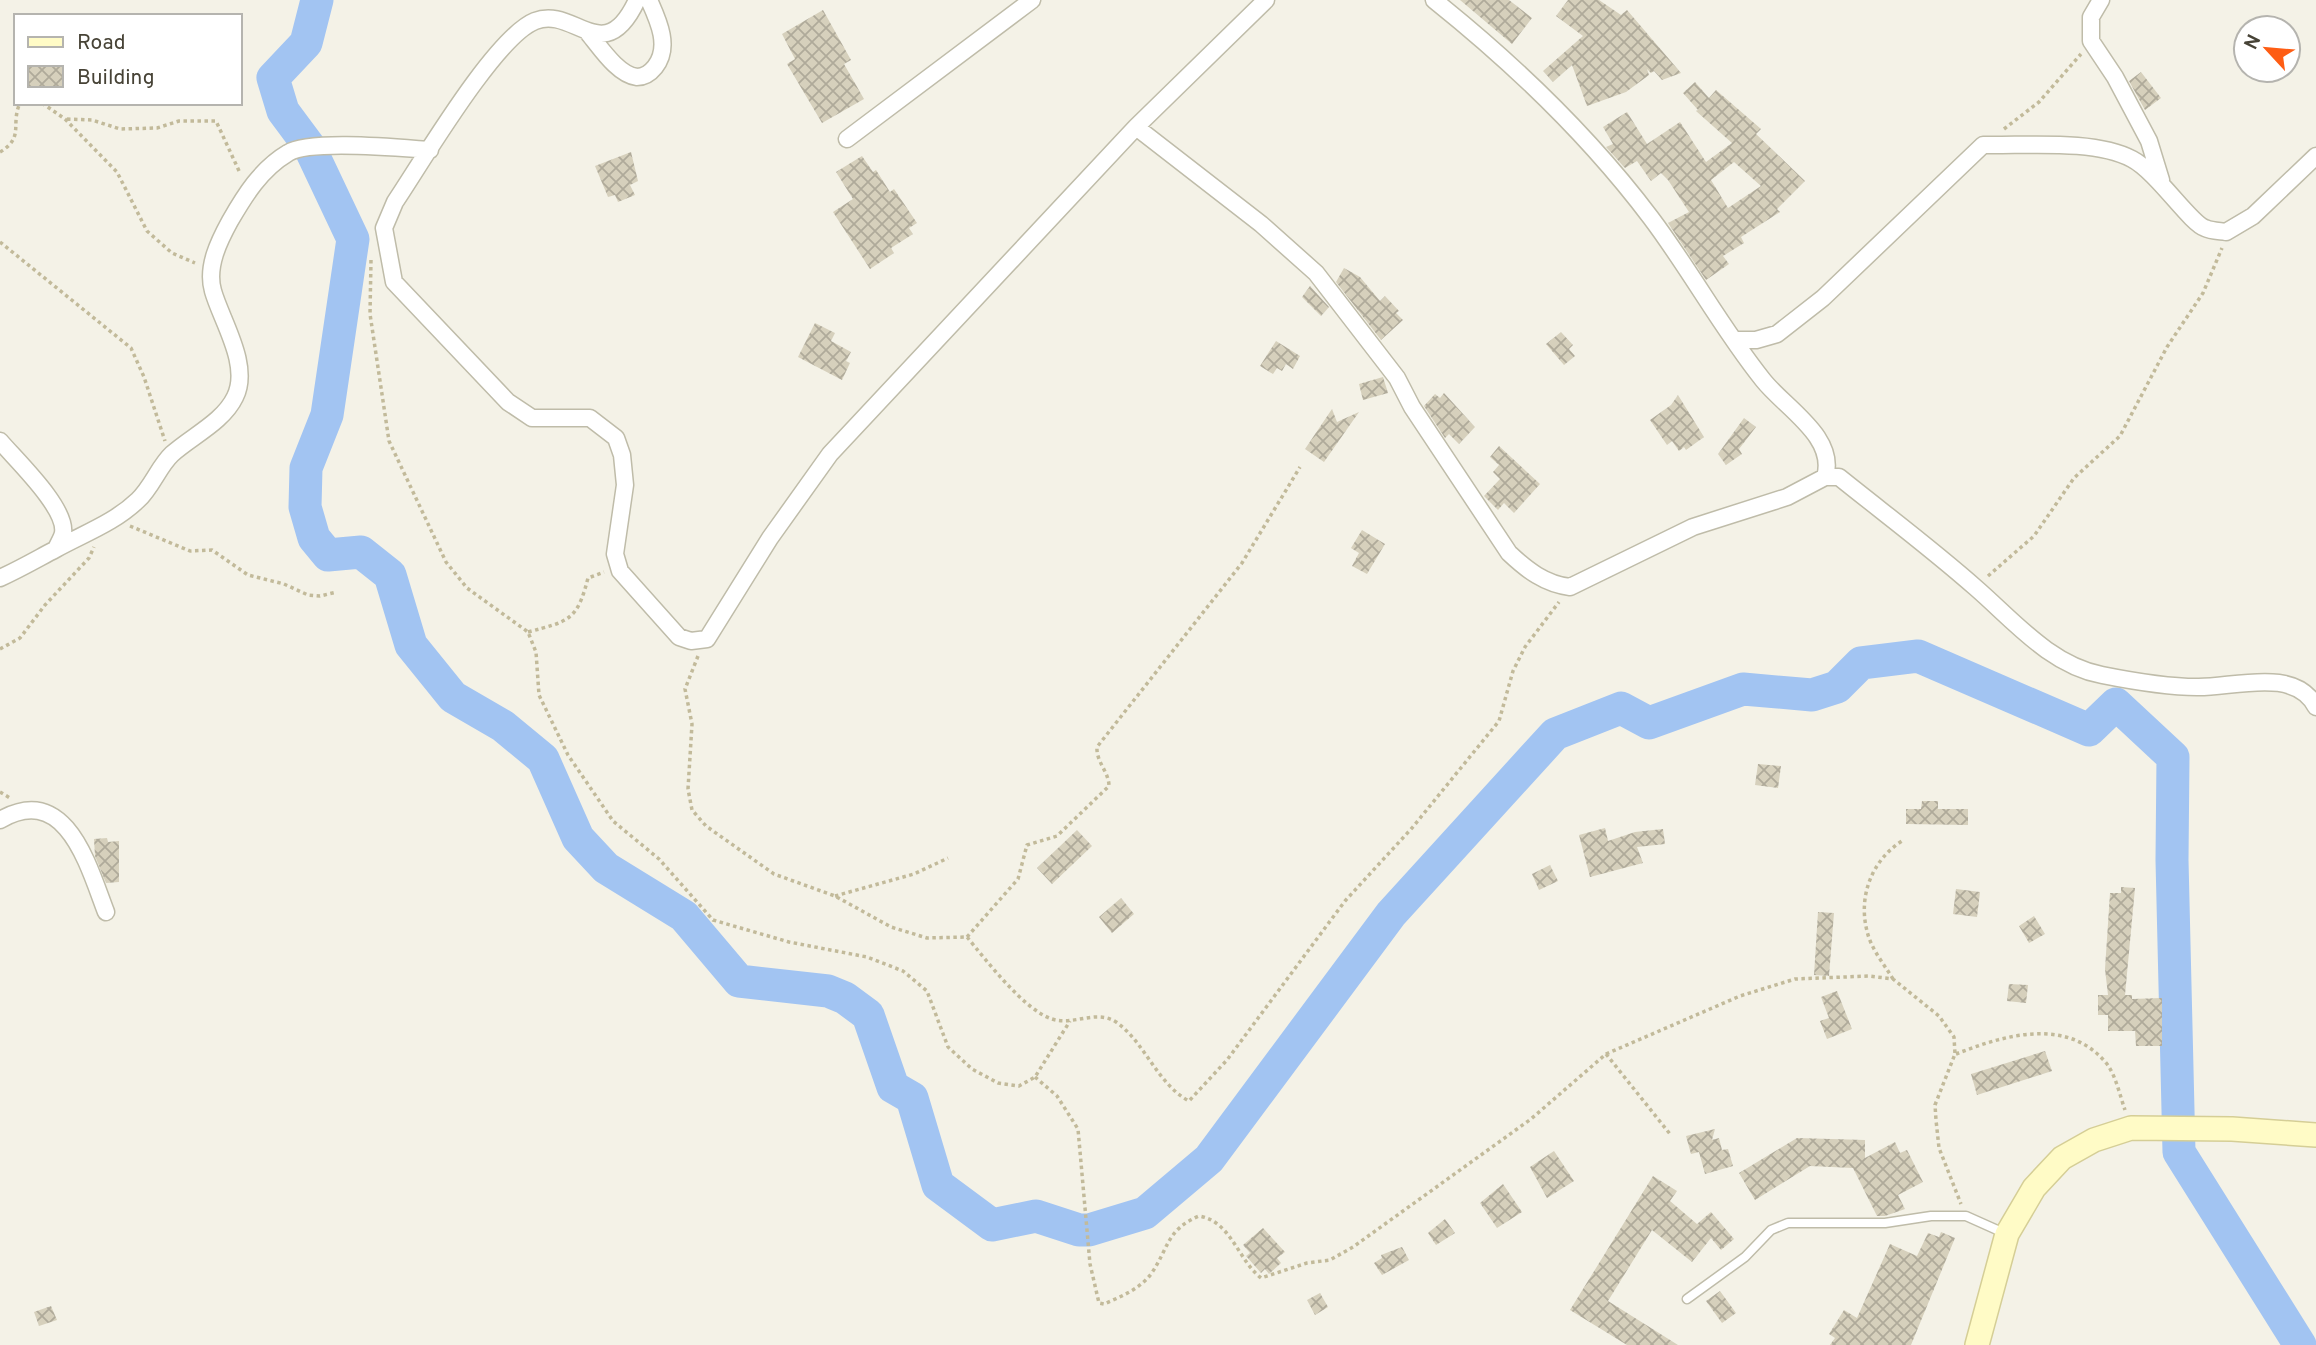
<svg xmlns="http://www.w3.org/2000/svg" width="2316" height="1345" viewBox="0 0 2316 1345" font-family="Overpass,sans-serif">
<defs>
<pattern id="building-cross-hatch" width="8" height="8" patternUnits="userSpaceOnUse" patternTransform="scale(1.75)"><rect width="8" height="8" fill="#d6d0bc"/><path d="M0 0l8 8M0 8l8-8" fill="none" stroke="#afaa9a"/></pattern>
</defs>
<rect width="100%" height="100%" fill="#f4f2e7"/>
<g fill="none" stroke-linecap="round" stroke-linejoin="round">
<path stroke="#a2c4f2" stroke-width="33" d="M317,0L306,43L273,78L283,111L309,146L353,239L327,415L306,468L305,507L314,538L328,555L361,552L390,575L411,645L453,697L503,726L543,759L578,838L606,868L684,916L739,981L828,991L845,998L868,1015L893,1087L912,1098L938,1185L992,1225L1036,1216L1079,1230H1089L1145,1213L1209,1159L1391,914L1555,734L1621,708L1649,723L1743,689L1812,695L1837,687L1861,663L1918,656L2089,730L2116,704L2173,757L2172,860L2179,1152L2300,1345"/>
</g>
<path fill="url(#building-cross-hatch)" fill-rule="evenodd" d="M1460,0H1509L1532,18L1512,44Z
M1568,0H1599L1621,15L1627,10L1681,73L1662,80L1654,71L1651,73L1647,69L1649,75L1626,92L1587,106L1572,65L1553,82L1543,71L1583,36L1556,16Z
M823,10L851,60L844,64L864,99L822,123L787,64L795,59L782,34Z
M2141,72L2161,98L2145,110L2129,81Z
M1695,82L1709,98L1716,90L1761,129L1756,134L1805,181L1777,209L1780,212L1741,237L1744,243L1723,256L1729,264L1706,280L1668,223L1689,212L1668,180L1661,173L1651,181L1637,161L1625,168L1606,147L1613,144L1603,127L1627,112L1647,144L1680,122L1706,162L1732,143L1696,111L1698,110L1683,93ZM1734,162L1761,186L1728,208L1711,180Z
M631,152L638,181L630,185L635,195L618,202L615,195L608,197L595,166Z
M862,156L873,172L876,170L890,192L894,189L917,223L909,228L913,234L891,248L894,253L870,269L833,212L853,199L836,172Z
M1344,268L1360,277L1380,301L1385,296L1399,311L1396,313L1403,320L1381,340L1336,282Z
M1310,286L1329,307L1321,316L1302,297Z
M815,323L835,333L831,341L851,352L846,361L850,363L842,380L798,357Z
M1561,332L1573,345L1569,349L1575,356L1564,365L1546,344Z
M1276,341L1300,356L1293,369L1286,364L1282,371L1277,368L1273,374L1260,366Z
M1383,377L1388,393L1363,400L1359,384Z
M1444,393L1475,427L1459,444L1449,434L1445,438L1424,406L1435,394L1440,398Z
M1678,395L1704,437L1686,450L1684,447L1679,451L1672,441L1667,445L1650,420L1671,405Z
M1332,409L1337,422L1359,412L1324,462L1305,449Z
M1744,418L1756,427L1739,449L1742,454L1726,465L1718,454Z
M1499,446L1540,484L1514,513L1504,503L1498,510L1484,496L1500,479L1493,472L1499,465L1490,457Z
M1362,530L1385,544L1367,574L1352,566L1359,553L1351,548Z
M1758,764L1781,766L1778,788L1755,785Z
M1922,801H1938V809H1968V825L1906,824V809H1921Z
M1605,828L1608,841L1635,832L1663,829L1665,844L1637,847L1643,863L1590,877L1579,835Z
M1077,830L1092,846L1052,884L1037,868Z
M107,838L108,842L119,841V882L106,883L95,856L94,839Z
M1550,865L1558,881L1539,890L1532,874Z
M2121,887L2135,888L2125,995H2132V999L2162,998V1046H2136L2135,1031H2108V1015H2098V995H2108L2105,969L2110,893H2121Z
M1956,889L1980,892L1977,917L1953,914Z
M1121,898L1134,914L1112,933L1099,917Z
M1818,912L1834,913L1829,976L1814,975Z
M2034,916L2045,934L2029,943L2019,926Z
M2009,984L2028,985L2026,1003L2007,1001Z
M1837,991L1852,1029L1827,1039L1820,1021L1829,1018L1821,997Z
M2045,1051L2052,1071L1977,1095L1971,1074Z
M1715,1129L1712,1140L1719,1138L1722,1150L1728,1149L1733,1166L1705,1174L1699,1152L1691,1154L1686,1136Z
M1797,1138L1865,1140V1158L1895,1142L1900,1153L1907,1150L1923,1182L1898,1195L1905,1209L1885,1216H1877L1853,1168L1810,1166L1755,1200L1739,1173Z
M1554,1151L1574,1181L1547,1198L1530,1167Z
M1653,1176L1677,1191L1670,1201L1697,1224L1711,1212L1734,1239L1721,1250L1711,1238L1692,1262L1652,1230L1608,1301L1678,1345H1627L1570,1310Z
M1503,1184L1522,1212L1497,1228L1480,1203Z
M1445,1219L1455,1233L1436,1245L1428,1233Z
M1263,1228L1285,1252L1277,1258L1281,1263L1269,1274L1265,1269L1261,1273L1246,1256L1250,1253L1243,1245Z
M1941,1232L1955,1238L1911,1345H1830L1835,1338L1829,1334L1844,1310L1857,1318L1890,1244L1917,1256L1928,1233L1939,1237Z
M1402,1247L1409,1260L1382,1275L1374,1263L1382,1258L1381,1255Z
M1720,1291L1736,1313L1722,1323L1706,1301Z
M1320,1293L1328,1307L1315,1315L1307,1300Z
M51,1306L57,1320L39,1326L34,1312Z"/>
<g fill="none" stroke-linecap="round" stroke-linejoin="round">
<g stroke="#bfbca9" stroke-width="11">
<path id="lane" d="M1687,1299L1745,1257L1771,1230L1788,1223H1885L1931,1216H1966L2004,1233"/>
</g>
<g stroke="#bfbca9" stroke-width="19">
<path id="street" d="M637,0C604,71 574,5 535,21C495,37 422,162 395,202L384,228L394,282L508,402L532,418H590L616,438L622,455L625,485L615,554L620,571L679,637L691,641L707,639L770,538L830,454L1136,127L1266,0
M2101,0L2091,17V41L2115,77L2149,141L2161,180
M589,34C600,47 618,75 637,77C646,77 651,72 655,67C671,47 658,20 649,0
M1136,127L1261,224L1316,273L1397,378L1412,407L1509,553C1527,570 1545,584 1570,587L1693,527L1787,497L1825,477C1837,437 1785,408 1763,380C1722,329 1691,271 1651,218C1590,137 1514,64 1434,0
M847,139L1032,0
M1734,340H1756L1777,334L1823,298L1983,145C2025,146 2095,139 2132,159C2157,172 2190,223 2205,228C2211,231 2220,231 2226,232L2253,216L2316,156
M0,441C16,460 67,508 63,533C62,538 58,544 56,549
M1825,477H1839C1885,514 1932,549 1976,588C2014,621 2050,665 2102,675C2132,681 2167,687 2197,687C2232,688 2295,666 2316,707
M0,578C20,569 37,559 56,549C85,533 114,523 138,500C152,487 159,466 172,454C192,436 223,422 235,397C251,365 221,320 213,291C206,267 219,241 230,221C245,195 261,169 288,153C310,139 401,148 430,150
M0,820C66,782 88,865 106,912"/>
</g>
<g stroke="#d5ce96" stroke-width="26">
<path id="secondary" d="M1977,1345L2007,1234L2034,1188L2062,1158L2094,1140L2131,1128L2232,1129L2316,1135"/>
</g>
<path stroke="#c2ba9a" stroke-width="3.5" stroke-dasharray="3.5 3.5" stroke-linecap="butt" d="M42,103L65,119L117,172L147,231L172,253L195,263
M67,119L92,120L120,129L157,128L179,121H216L240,173
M2004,129L2039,102L2081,54
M0,152C25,137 10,125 20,103
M0,242L131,348L144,377L165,441
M371,260L370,314L389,441L446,562L467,588L528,632L536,652L539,695L568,755L613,821L659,859L713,920L789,942L867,957L903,971L927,991L948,1047L972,1069L998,1083L1019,1086L1035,1077L1070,1021
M130,526L190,551L212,550L248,575L284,584L308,595L320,596L337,592
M1988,576L2034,536L2074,478L2120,436L2167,347L2203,293L2222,248
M528,632C569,621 577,621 588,578L604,572
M0,649L20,638L45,605L89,558L94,547
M698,656L685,689L692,724L688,789L692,810L706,826L774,874L835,896L891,927L927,938L967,937C986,960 1024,1010 1052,1019C1074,1026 1096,1009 1116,1022C1145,1042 1157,1084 1189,1101L1227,1060L1345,901L1412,828L1499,721L1513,671L1525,647L1559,602
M0,792L10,798
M835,896L914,874L948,858
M967,937L1018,879L1027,845L1057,836L1109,786C1109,772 1096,762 1097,747L1242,563L1300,467
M1893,979C1884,964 1871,949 1867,931C1858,896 1872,860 1902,841
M1606,1054L1670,1134
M1956,1054C2004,1035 2068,1016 2107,1064C2116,1076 2120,1096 2125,1110
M1035,1077L1057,1096L1078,1129L1090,1264L1099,1303L1104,1304C1120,1297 1140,1289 1151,1274C1169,1248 1166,1230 1199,1216C1231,1221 1238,1260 1261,1278L1307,1263L1330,1260L1353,1247L1531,1119L1606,1054L1740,996L1795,979L1869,976L1893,979L1939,1016L1954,1037L1955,1054L1935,1105L1936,1120L1939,1148L1961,1204"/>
<use href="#lane" stroke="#fff" stroke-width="8"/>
<use href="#street" stroke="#fff" stroke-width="16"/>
<use href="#secondary" stroke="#fffbc6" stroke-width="23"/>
</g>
<rect x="14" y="14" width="228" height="91" fill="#ffffff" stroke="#b5b4af" stroke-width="2"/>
<rect x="28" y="37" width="35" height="10" fill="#fffbc6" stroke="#b5b4af" stroke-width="2"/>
<text x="77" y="49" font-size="21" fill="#474336">Road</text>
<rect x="28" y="66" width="35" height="21" fill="url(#building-cross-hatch)" stroke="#b5b4af" stroke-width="2"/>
<text x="77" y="84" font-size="21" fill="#474336">Building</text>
<g transform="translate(2267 49) rotate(296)"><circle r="33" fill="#ffffff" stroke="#b5b4af" stroke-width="2"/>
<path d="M0-5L12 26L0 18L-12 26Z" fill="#fe5d14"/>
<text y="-10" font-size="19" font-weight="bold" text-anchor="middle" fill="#474336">N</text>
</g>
</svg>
